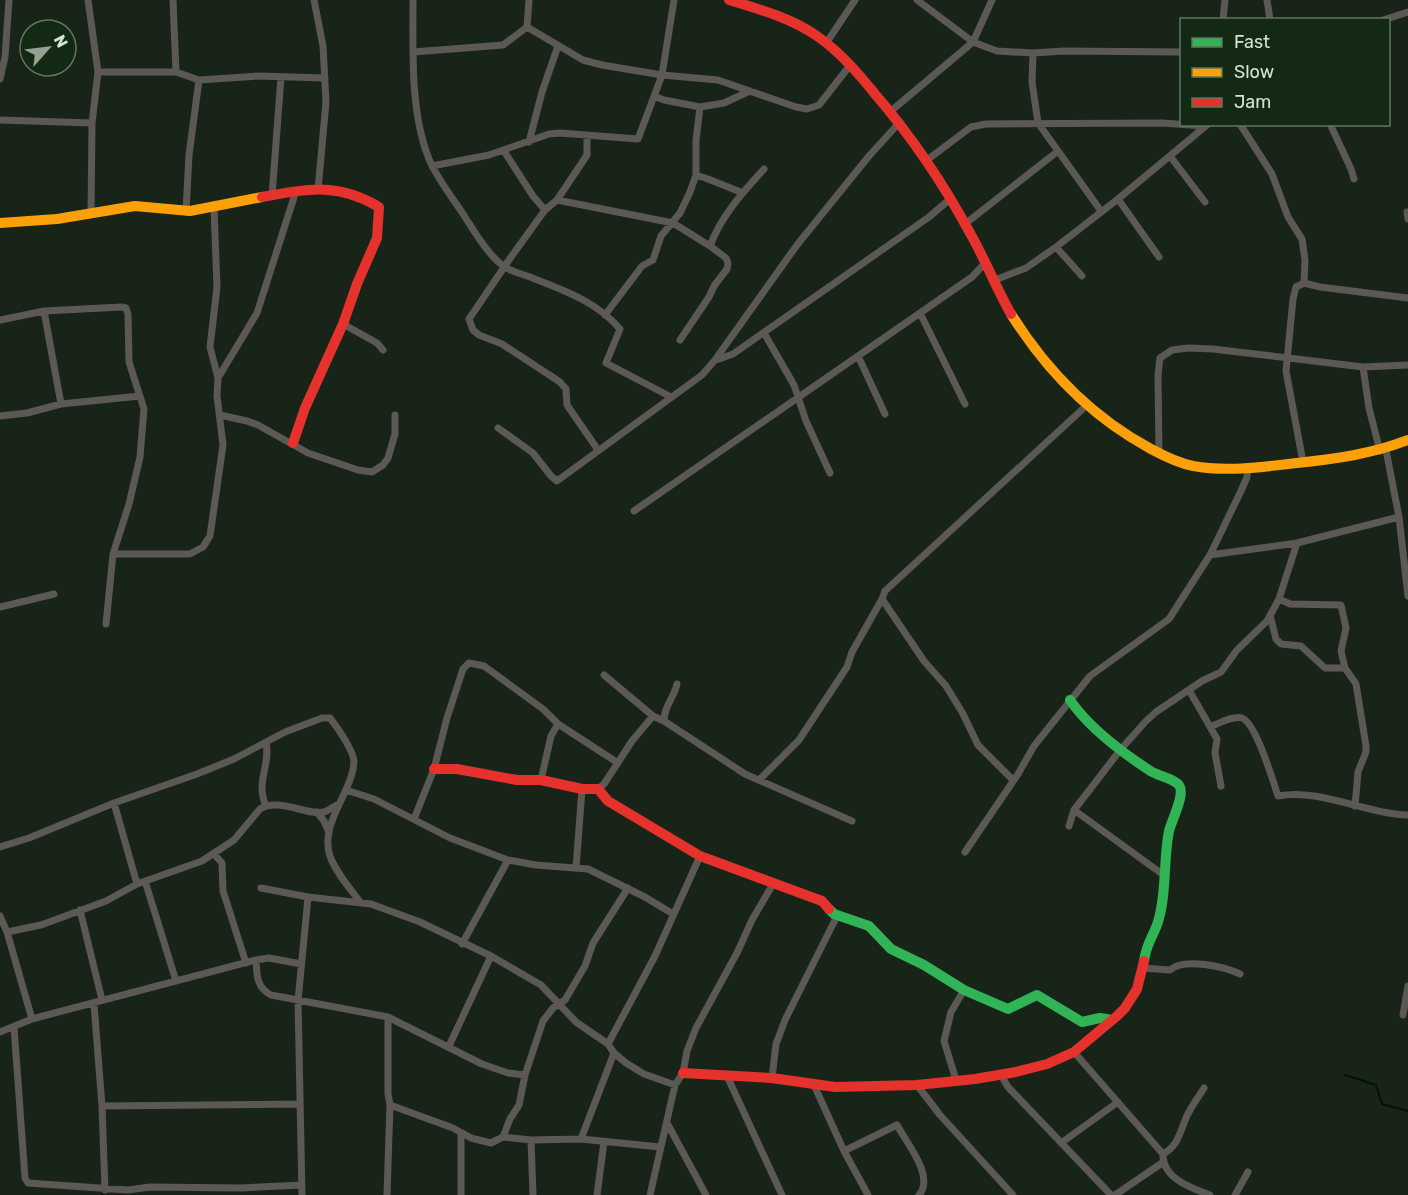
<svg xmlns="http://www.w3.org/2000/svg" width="1408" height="1195" viewBox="0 0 1408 1195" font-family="Rubik,sans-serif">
<rect width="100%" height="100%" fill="#182418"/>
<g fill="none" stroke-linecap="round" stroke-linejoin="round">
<path stroke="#031204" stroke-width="2" d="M1345,1075L1376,1085L1382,1104L1408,1111"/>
<path stroke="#5b5856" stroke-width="7" d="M88,0L98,72L92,123L91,214
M173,0L176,72
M314,0L323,46L326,102L318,190
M413,0C413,50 410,112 429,159C437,179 453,198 465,217C474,231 490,258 505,267C512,272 522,274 530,277C563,290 596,301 620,329L606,363L671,397
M917,0L973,42L997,51L1033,53L1064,51L1182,52
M1267,0L1270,20
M1223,20L1225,0
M1383,20L1408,12
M527,27L583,60L602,65L662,75L718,80L796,107L807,109L819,105L851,64
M827,42L855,0
M413,52L503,45L527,27L529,0
M1033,53L1032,82L1038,123L1101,211
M98,72H176L199,80L258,76L325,78
M0,79L5,57L9,0
M700,107L724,103L750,91
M891,111L973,42L992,0
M0,120L92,123
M1240,124L1272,174L1288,217L1302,239L1305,260L1304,283L1296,287L1293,299L1286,371L1303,462
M1330,124L1351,169L1354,179
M587,135V155L557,200L545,210L511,257L469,319L473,330L479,335L502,344L560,382L566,389L567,405L598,450
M529,142L542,92L558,46
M504,151L533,196L545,210
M1170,156L1205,202
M927,160L971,127L986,124L1162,123L1205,126
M432,166L489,155L549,134L560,133L638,139L662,75L674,0
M696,175L708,179L743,193
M272,196L281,77
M1118,199L1159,257
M557,200L673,223L710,246L726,258L728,263L727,269L714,286L709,297L680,340
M186,212L189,155L199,80
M1407,212L1408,219
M965,224L1058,151
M710,246C721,216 743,192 764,169
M1056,247L1082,276
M995,280L1026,268L1056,247L1118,199L1207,125
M1304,283L1320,287L1408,298
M44,311L61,404
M920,313L965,404
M605,315L642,266L653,260L661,236L680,213L690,192L696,175V140L700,107L664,100L654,96
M0,320L44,311L122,307L126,308L128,314L129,362L144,409L140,457L129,504L113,554L106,624
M343,324L377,343L383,350
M764,333L794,385L806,421L830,473
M858,356L885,414
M716,360L733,354L929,217L950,199
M1363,367L1369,408L1380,451
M218,378L257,313L296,191
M220,415L247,421L258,425L308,453L358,470L372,472L383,465L388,458L395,434V415
M0,416L27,413L61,404L140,396
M498,428L533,453L551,476L557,481L702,375L715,360L797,245L869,156L900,122
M1386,450L1399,517L1408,596
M1159,453L1158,375L1160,358L1172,350L1188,348L1213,349L1363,367L1408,365
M634,511L972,277L986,262
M113,554H190L203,547L210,536L223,445L217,396L218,378L210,347L217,287L214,208
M1210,555L1297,543L1399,517
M882,599L924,661L946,686L962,712L978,745L1013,780
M1279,599L1290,604L1341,605L1346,628L1341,651L1345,668L1356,684L1366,746V752L1358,772L1355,806
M0,607L54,594
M1270,615L1276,639L1281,644L1301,646L1325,668H1345
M604,675L653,716L664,721L745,774L852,821
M1189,690L1217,739L1215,753L1221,786
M664,721C664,706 674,698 677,684
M1210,727C1218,724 1233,715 1242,718C1256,723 1273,781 1278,796C1321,788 1366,814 1408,815
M541,780L551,736L558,724
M759,780L799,740L847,667L852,652L882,599L885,591L1086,406
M598,789L604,784L632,741L653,716
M346,790L374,799L450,838L508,860L536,865L588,869L645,897L673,914
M114,803L137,884
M266,806C255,781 271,766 266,742
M1074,810L1165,876
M317,812L324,821L329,833
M414,819L434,769L447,718L463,669L469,663L484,666L543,709L558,724L618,763
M1069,826L1074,810L1121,749L1146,721L1156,712L1202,681L1221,672L1237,650L1267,621L1279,599L1297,543
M0,847L29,838L114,803L197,774L234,759L285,732L322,718H330C337,727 354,751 354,762C352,793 319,824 330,856C336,873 350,888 360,902
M965,852L1018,774L1034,746L1090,676L1169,619L1210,555L1241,491L1247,477L1248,468
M214,854L222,863L223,891L246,963
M576,868L582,789
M145,881L176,981
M261,888L308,897L371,904L420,922L491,956L541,985L576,1022L608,1044L614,1053L626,1063L644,1074L675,1085
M80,910L102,1000
M0,916L7,932L32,1019
M7,932L41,925L106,901L137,884L202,861L234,840L260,809C279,797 307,816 324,812C328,811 333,807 337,805
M462,944L508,860
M256,960C257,975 256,987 271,995L388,1017L482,1064L508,1073L525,1075
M1143,968L1170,970C1184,957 1225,967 1240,974
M94,1004L102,1106L105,1190
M1403,1015L1408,986
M14,1027L25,1178L28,1183L128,1190L150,1187L241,1188L302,1185
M0,1032L32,1019L256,960L269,958L301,964
M608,1044L655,956L700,856
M449,1046L491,956
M1074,1052L1163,1154C1162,1178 1191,1188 1210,1195
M1001,1075L1008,1087L1111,1195
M727,1076L782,1195
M772,1078L776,1044L785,1020L838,914
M956,1080L944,1041L951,1012L964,990
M814,1085L844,1151L868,1195
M917,1085L940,1115L1013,1195
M390,1105L453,1128L471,1138L491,1143L503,1137L531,1140L581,1139L660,1147
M102,1106L300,1104
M667,1123L706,1195
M461,1134V1195
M503,1137L510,1119L519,1105L525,1075L543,1021L553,1008L565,1000L585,966L593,943L628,888
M581,1139L614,1053
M531,1140L533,1195
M1061,1143L1118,1102
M844,1151L897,1125C907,1144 935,1176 919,1195
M1163,1154C1178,1146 1180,1132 1186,1118C1190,1108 1198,1098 1204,1088
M302,1195L298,1001L308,897
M387,1195L390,1105L388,1094V1017
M597,1195L604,1142
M650,1195L675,1085L683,1073L687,1051L696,1028L737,953L752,920L773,884
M1115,1195L1162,1163
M1235,1195L1248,1172"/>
<path stroke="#30b455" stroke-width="10" d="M1070,700C1089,728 1120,751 1149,770C1157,776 1170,777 1178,784C1187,792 1172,819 1169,831C1163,861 1167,893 1158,922C1153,937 1146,944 1144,961
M829,909L834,914L869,926L891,949L924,965L964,990L1008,1009L1037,995L1082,1022L1100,1018L1112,1020"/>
<path stroke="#ff9f0a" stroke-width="10" d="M0,223L57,219L135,206L190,211L262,197
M1011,314C1046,370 1093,418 1151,449C1164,456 1178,463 1193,466C1227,472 1263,467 1297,463C1335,459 1372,454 1408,440"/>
<path stroke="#e5322d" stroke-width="10" d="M729,0C759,9 791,18 817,36C840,52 858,73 875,94C912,137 943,183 970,233C985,259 996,288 1011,314
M262,197C307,189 338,182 379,207L377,238L357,284L343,324L305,408L293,443
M434,769H457L517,780H541L582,789H598L608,801L700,856L822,901L829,909
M683,1073L772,1078L835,1087L917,1085L975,1079L1016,1072L1047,1064L1074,1052L1117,1016L1125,1008L1137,989L1144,961"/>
</g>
<rect x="1180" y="18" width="210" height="108" fill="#132914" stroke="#617361" stroke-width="1.5"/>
<rect x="1192" y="38" width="30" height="9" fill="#30b455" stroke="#617361" stroke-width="1.5"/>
<text x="1234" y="48" font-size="18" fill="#d5e3d5">Fast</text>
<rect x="1192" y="68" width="30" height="9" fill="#ff9f0a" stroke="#617361" stroke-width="1.5"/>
<text x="1234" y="78" font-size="18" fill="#d5e3d5">Slow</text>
<rect x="1192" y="98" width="30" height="9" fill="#e5322d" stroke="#617361" stroke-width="1.5"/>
<text x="1234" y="108" font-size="18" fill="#d5e3d5">Jam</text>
<g transform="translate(48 48) rotate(62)"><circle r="28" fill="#132914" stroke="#617361" stroke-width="1.5"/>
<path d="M0-4.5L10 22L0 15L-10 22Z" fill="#93a093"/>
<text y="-9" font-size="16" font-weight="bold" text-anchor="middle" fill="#d5e3d5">N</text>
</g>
</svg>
